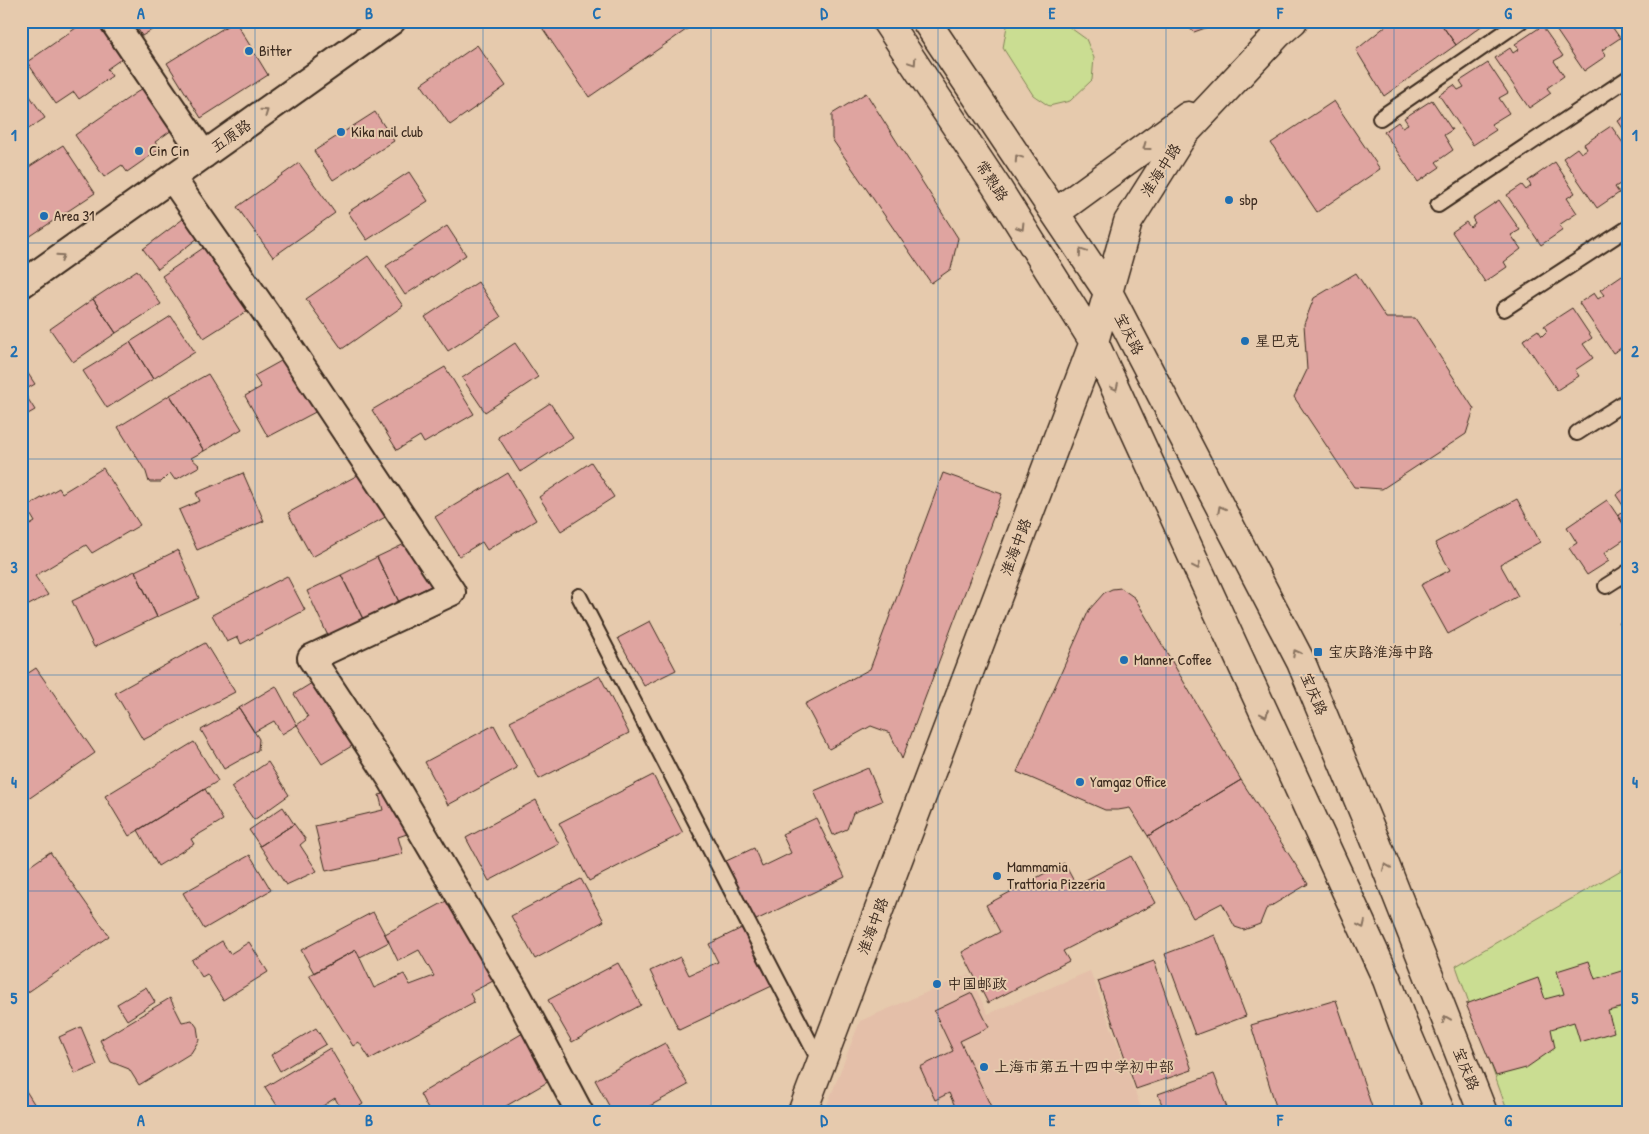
<svg xmlns="http://www.w3.org/2000/svg" width="1649" height="1134" viewBox="0 0 1649 1134" font-family="'Patrick Hand','LXGW WenKai TC',sans-serif">
<rect width="100%" height="100%" fill="#e6caad"/>
<filter id="ink" filterUnits="userSpaceOnUse"><feTurbulence type="fractalNoise" baseFrequency=".02" numOctaves="2"/><feDisplacementMap in="SourceGraphic" scale="10" xChannelSelector="R" yChannelSelector="G"/><feConvolveMatrix kernelMatrix="1 2 1 2 8 2 1 2 1" color-interpolation-filters="sRGB"/></filter>
<g filter="url(#ink)">
<path fill="#e4bfa9" d="M1090,971L1143,1113H824L860,1021L969,974L988,1014Z"/>
<path fill="#cadd92" stroke="#828458" d="M1015,21H1061L1086,39L1094,58L1092,80L1070,101L1049,106L1033,95L1003,48L1007,26Z
M1628,866V1113H1508L1456,966Z"/>
<path fill="#dfa4a0" stroke="#3b2a1e" d="M86,21H99L124,57L107,69L112,76L79,99L74,92L56,104L27,62Z
M133,21H166L142,36Z
M235,21L268,75L201,118L167,63Z
M548,21H699L589,97L541,26Z
M1180,21H1225L1194,32Z
M1392,21H1439L1456,45L1384,96L1356,50Z
M1439,21H1488L1456,45Z
M1550,21H1614L1610,24L1620,38L1602,50L1606,56L1584,71Z
M1542,26L1563,56L1554,61L1564,76L1547,88L1551,93L1529,108L1495,58L1510,48L1513,53L1519,49L1515,44Z
M477,45L506,86L450,125L421,84Z
M1488,63L1508,93L1499,98L1509,113L1491,124L1496,130L1473,145L1439,95L1454,85L1458,90L1464,87L1460,81Z
M21,83L45,118L21,134Z
M143,88L172,130L155,142L160,149L127,172L122,165L104,177L75,135Z
M866,93L958,238L951,269L931,283L832,139V114Z
M1432,100L1452,130L1444,135L1453,150L1436,162L1440,167L1418,182L1384,132L1398,122L1402,127L1408,124L1404,118Z
M1334,101L1380,169L1317,212L1271,143Z
M375,112L394,141L333,180L314,151Z
M1628,114V136L1618,121Z
M1611,126L1628,150V158L1623,161L1628,168V179L1615,187L1619,193L1597,208L1563,158L1577,148L1581,153L1587,149L1584,144Z
M63,145L95,193L29,237L21,226V172Z
M1555,162L1575,193L1567,198L1577,213L1559,225L1563,230L1541,245L1507,195L1522,185L1526,190L1531,186L1528,181Z
M299,163L335,213L273,257L237,207Z
M409,172L428,201L367,240L348,212Z
M1499,200L1520,230L1511,235L1521,249L1504,262L1507,267L1485,282L1452,232L1466,222L1470,227L1475,223L1472,218Z
M183,219L198,238L158,269L143,249Z
M447,226L466,255L405,295L386,266Z
M209,244L253,307L204,338L162,276Z
M368,256L403,306L342,349L306,299Z
M137,270L161,304L116,333L93,299Z
M1628,271V344L1613,353L1579,303L1594,293L1598,299L1604,295L1600,290Z
M1356,273L1386,318H1415L1474,409L1466,434L1382,489L1354,487L1294,397L1307,370L1304,324L1314,298Z
M478,282L501,317L448,351L425,317Z
M93,299L116,333L73,362L50,329Z
M1572,308L1592,338L1583,344L1593,358L1575,370L1579,376L1557,390L1523,340L1538,330L1542,336L1547,331L1544,326Z
M171,316L195,352L153,379L130,342Z
M130,342L153,379L107,408L83,371Z
M515,343L538,377L485,412L462,378Z
M290,356L323,408L268,437L245,396L261,387L254,376Z
M21,363L35,384L23,391L35,410L21,418Z
M445,367L474,414L424,443L420,436L397,450L372,410Z
M208,374L242,429L204,451L170,395Z
M170,395L204,451L191,458L200,466L175,480L170,473L161,482H149L146,472L118,427Z
M550,403L573,438L520,472L498,437Z
M591,462L614,497L561,531L539,497Z
M103,468L140,525L92,553L86,545L35,576L48,595L21,609V530L35,522L26,507L59,488L62,493Z
M367,470L391,514L312,557L288,513Z
M243,473L264,521L197,550L179,510L200,501L196,493Z
M508,473L536,520L487,550L482,542L459,556L435,517Z
M943,473L1002,494L902,759L890,733L871,726L829,749L805,704L870,669Z
M1628,486V529L1618,515L1626,510L1616,495Z
M1517,499L1540,542L1500,564L1518,596L1448,634L1421,585L1450,570L1435,543Z
M1607,500L1628,531V537L1604,553L1609,561L1587,575L1569,548L1577,543L1567,527Z
M413,540L435,584L399,602L377,557Z
M178,550L199,598L157,617L135,571Z
M377,557L399,602L363,619L341,575Z
M135,571L157,617L94,647L72,601Z
M341,575L363,619L328,636L307,591Z
M287,576L305,610L241,644L238,637L227,642L212,615Z
M1121,588L1135,598L1241,780L1148,836L1130,808L1118,810H1105L1017,772L1089,610L1104,593L1112,589Z
M1628,618V636L1619,623Z
M650,621L676,670L644,686L618,638Z
M205,643L235,692L143,740L115,693Z
M36,668L95,753L21,804V678Z
M600,676L629,733L539,779L510,721Z
M320,678L360,741L322,764L297,725L308,717L294,694Z
M276,686L297,725L282,734L274,721L254,732L239,708Z
M239,708L259,739L258,750L224,769L201,730Z
M494,725L517,768L448,805L425,762Z
M194,742L218,781L129,836L105,796Z
M268,762L289,795L254,820L231,787Z
M868,768L882,801L853,813L847,829L833,835L814,791Z
M653,775L683,833L589,881L559,823Z
M1241,780L1308,884L1266,909L1260,924L1244,930L1235,927L1222,903L1193,918L1148,836Z
M205,789L223,820L191,839L194,844L158,866L138,830Z
M394,792L407,834L398,837L403,854L326,871L315,826L383,810L379,795Z
M536,800L559,844L489,881L466,838Z
M283,807L294,824L260,846L249,830Z
M816,818L845,877L752,922L724,862L754,848L762,867L791,853L782,834Z
M294,824L306,840L300,845L317,871L286,885L260,846Z
M50,852L109,936L21,997V872Z
M250,855L271,890L204,929L183,893Z
M1131,856L1156,903L1063,951L1069,961L988,1003L962,952L1000,932L986,905L1064,863L1076,885Z
M581,879L604,921L535,959L511,916Z
M450,899L493,981L470,993L474,1002L370,1059L359,1042L353,1046L309,975L356,950L374,988L404,974L410,985L434,976L419,950L398,961L385,934Z
M373,912L389,942L360,957L356,950L314,973L301,950Z
M744,927L772,986L679,1030L650,971L680,957L689,975L718,962L709,944Z
M1215,935L1246,1016L1195,1035L1165,954Z
M222,941L230,954L249,942L268,972L223,1000L207,974L202,977L191,960Z
M1154,961L1192,1070L1136,1089L1098,981Z
M1589,961L1595,979L1628,969V1006L1608,1011L1614,1032L1580,1042L1574,1022L1551,1029L1555,1048L1526,1068L1496,1076L1466,1004L1538,978L1545,999L1564,994L1557,971Z
M618,963L641,1005L572,1042L548,1000Z
M146,987L155,1002L127,1020L117,1004Z
M972,993L989,1027L960,1041L994,1113H958L949,1093L935,1100L920,1067L953,1051L934,1011Z
M170,998L182,1022L192,1020L197,1027L199,1040L191,1053L139,1085L129,1069L111,1062L100,1040Z
M1336,1000L1374,1113H1278L1251,1025Z
M81,1027L97,1065L75,1074L59,1037Z
M316,1028L326,1044L280,1071L271,1055Z
M523,1033L551,1080L494,1113H430L420,1094Z
M665,1043L688,1085L637,1113H613L595,1080Z
M330,1048L363,1104L348,1113H343L335,1098L312,1113H282L265,1087Z
M1214,1074L1229,1113H1165L1158,1094Z
M21,1083L40,1113H21Z
M274,1106L279,1113H262Z"/>
<g fill="none" stroke-linecap="round" stroke-linejoin="round">
<g stroke="#3b2a1e" stroke-width="18">
<path id="lane" d="M1380,118L1521,21
M1438,205L1628,78
M1504,309L1628,228
M1577,433L1628,400
M1606,586L1628,572
M579,596L820,1062"/>
</g>
<g stroke="#3b2a1e" stroke-width="30">
<path id="street" d="M113,21L204,155
M172,178L280,333L452,592L311,658L391,779L518,996L580,1113
M21,285L392,21"/>
</g>
<g stroke="#3b2a1e" stroke-width="31">
<path id="secondary" d="M886,21L996,186L1094,342L1387,980L1403,1024L1441,1113
M926,21L1108,292L1301,662L1376,842L1483,1113
M1055,213L1188,116
M802,1113L1094,342L1128,222L1183,135L1279,33L1293,21"/>
</g>
<use href="#lane" stroke="#e6caad" stroke-width="14"/>
<use href="#street" stroke="#e6caad" stroke-width="26"/>
<use href="#secondary" stroke="#e6caad" stroke-width="28"/>
</g>
<defs><path id="oneway-chevron" d="M-2-3.5L2.5 0L-2 3.5" fill="none" stroke-width="1.6" stroke-linecap="round" stroke-linejoin="round" transform="scale(1.25)"/></defs>
<g stroke="#88725e">
<use href="#oneway-chevron" transform="translate(913 62) rotate(56)"/>
<use href="#oneway-chevron" transform="translate(265 112) rotate(-35)"/>
<use href="#oneway-chevron" transform="translate(1146 147) rotate(144)"/>
<use href="#oneway-chevron" transform="translate(1018 158) rotate(-124)"/>
<use href="#oneway-chevron" transform="translate(1021 227) rotate(58)"/>
<use href="#oneway-chevron" transform="translate(1082 252) rotate(-124)"/>
<use href="#oneway-chevron" transform="translate(61 257) rotate(-35)"/>
<use href="#oneway-chevron" transform="translate(1115 387) rotate(65)"/>
<use href="#oneway-chevron" transform="translate(1221 509) rotate(-118)"/>
<use href="#oneway-chevron" transform="translate(1197 566) rotate(65)"/>
<use href="#oneway-chevron" transform="translate(1296 653) rotate(-118)"/>
<use href="#oneway-chevron" transform="translate(1265 714) rotate(65)"/>
<use href="#oneway-chevron" transform="translate(1386 867) rotate(-112)"/>
<use href="#oneway-chevron" transform="translate(1362 925) rotate(65)"/>
<use href="#oneway-chevron" transform="translate(1446 1019) rotate(-112)"/>
</g>
</g>
<path fill="none" stroke="#1f6fb2" stroke-width="1" stroke-opacity="0.55" d="M255,21V1113M483,21V1113M711,21V1113M938,21V1113M1166,21V1113M1394,21V1113M21,243H1628M21,459H1628M21,675H1628M21,891H1628"/>
<g fill="#1f6fb2" stroke="#e6caad" stroke-width="2">
<circle cx="249" cy="51" r="5"/>
<circle cx="341" cy="132" r="5"/>
<circle cx="139" cy="151" r="5"/>
<circle cx="1229" cy="200" r="5"/>
<circle cx="44" cy="216" r="5"/>
<circle cx="1245" cy="341" r="5"/>
<rect x="1313" y="647" width="10" height="10" rx="2.5"/>
<circle cx="1124" cy="660" r="5"/>
<circle cx="1080" cy="782" r="5"/>
<circle cx="997" cy="876" r="5"/>
<circle cx="937" cy="984" r="5"/>
<circle cx="984" cy="1067" r="5"/>
</g>
<g text-anchor="middle" stroke-width="4" stroke-linejoin="round" paint-order="stroke">
<g font-size="15" fill="#3b2a1e" stroke="#e6caad" text-anchor="start">
<text x="259" y="56">Bitter</text>
<text x="351" y="137">Kika nail club</text>
<text x="149" y="156">Cin Cin</text>
<text x="1239" y="205">sbp</text>
<text x="54" y="221">Area 31</text>
<text x="1255" y="346">星巴克</text>
<text x="1328" y="657">宝庆路淮海中路</text>
<text x="1134" y="665">Manner Coffee</text>
<text x="1090" y="787">Yamgaz Office</text>
<text x="1007" y="872">Mammamia<tspan x="1007" dy="17">Trattoria Pizzeria</tspan></text>
<text x="947" y="989">中国邮政</text>
<text x="994" y="1072">上海市第五十四中学初中部</text>
</g>
<g font-size="15" fill="#3b2a1e" stroke="#e6caad">
<text transform="translate(231 136) rotate(-35)" y="5">五原路</text>
<text transform="translate(1161 170) rotate(-57)" y="5">淮海中路</text>
<text transform="translate(992 181) rotate(57)" y="5">常熟路</text>
<text transform="translate(1129 334) rotate(63)" y="5">宝庆路</text>
<text transform="translate(1016 547) rotate(-69)" y="5">淮海中路</text>
<text transform="translate(1314 694) rotate(67)" y="5">宝庆路</text>
<text transform="translate(873 926) rotate(-69)" y="5">淮海中路</text>
<text transform="translate(1466 1069) rotate(68)" y="5">宝庆路</text>
</g>
</g>
<rect width="1649" height="1134" fill="none" stroke="#e6caad" stroke-width="55"/>
<rect x="28" y="28" width="1594" height="1078" fill="none" stroke="#1f6fb2" stroke-width="2"/>
<g font-size="16" text-anchor="middle" font-weight="bold" fill="#1f6fb2">
<text x="141" y="19">A</text>
<text x="369" y="19">B</text>
<text x="597" y="19">C</text>
<text x="824" y="19">D</text>
<text x="1052" y="19">E</text>
<text x="1280" y="19">F</text>
<text x="1508" y="19">G</text>
<text x="14" y="141">1</text>
<text x="1635" y="141">1</text>
<text x="14" y="357">2</text>
<text x="1635" y="357">2</text>
<text x="14" y="573">3</text>
<text x="1635" y="573">3</text>
<text x="14" y="788">4</text>
<text x="1635" y="788">4</text>
<text x="14" y="1004">5</text>
<text x="1635" y="1004">5</text>
<text x="141" y="1126">A</text>
<text x="369" y="1126">B</text>
<text x="597" y="1126">C</text>
<text x="824" y="1126">D</text>
<text x="1052" y="1126">E</text>
<text x="1280" y="1126">F</text>
<text x="1508" y="1126">G</text>
</g>
</svg>
